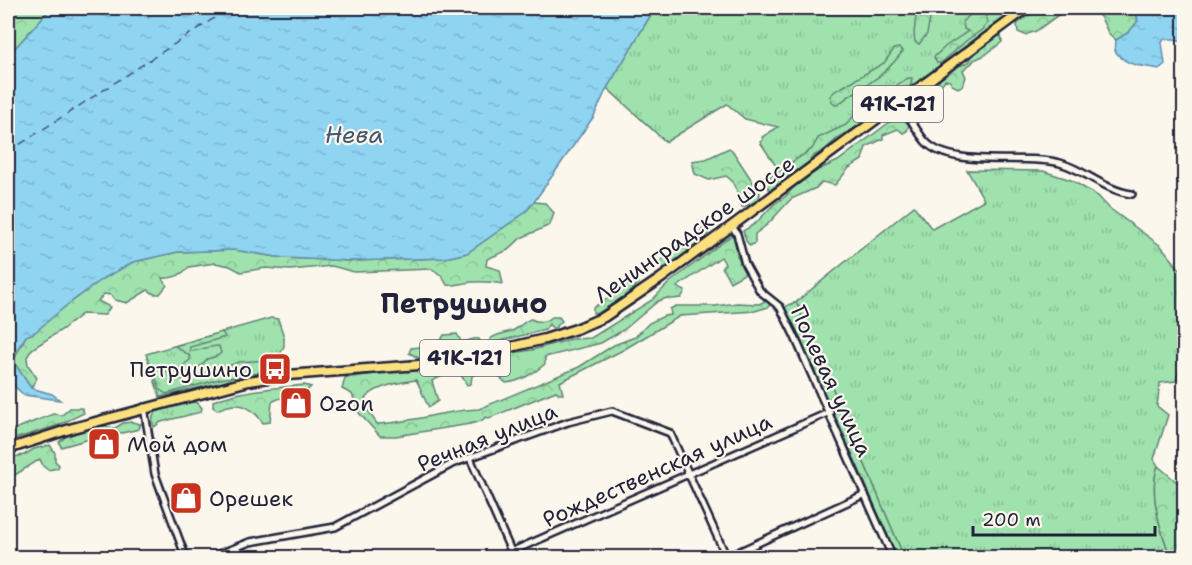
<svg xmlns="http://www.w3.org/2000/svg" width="1192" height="565" viewBox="0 0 1192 565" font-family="'Shantell Sans',sans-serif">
<defs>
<pattern id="grass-tufts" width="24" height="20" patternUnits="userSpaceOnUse" patternTransform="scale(1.5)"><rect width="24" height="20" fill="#9fe2ad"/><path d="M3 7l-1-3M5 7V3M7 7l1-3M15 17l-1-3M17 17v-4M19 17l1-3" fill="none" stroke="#89c296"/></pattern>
<pattern id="forest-crowns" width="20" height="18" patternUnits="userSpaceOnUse" patternTransform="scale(1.5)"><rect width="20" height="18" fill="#9fe2ad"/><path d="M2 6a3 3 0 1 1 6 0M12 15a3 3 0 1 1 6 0" fill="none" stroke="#89c296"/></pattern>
<pattern id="water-ripples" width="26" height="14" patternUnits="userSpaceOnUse" patternTransform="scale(1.5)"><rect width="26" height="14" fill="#8fd4f1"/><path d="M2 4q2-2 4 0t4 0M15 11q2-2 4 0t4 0" fill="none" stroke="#7bb6d0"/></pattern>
</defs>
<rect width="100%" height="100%" fill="#fbf7ec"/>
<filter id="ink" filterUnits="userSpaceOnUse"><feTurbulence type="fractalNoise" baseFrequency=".0167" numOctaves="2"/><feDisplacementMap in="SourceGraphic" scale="12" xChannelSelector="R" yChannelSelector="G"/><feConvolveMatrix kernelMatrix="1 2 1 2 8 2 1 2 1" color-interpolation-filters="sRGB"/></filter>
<g filter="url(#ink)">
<path fill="url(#grass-tufts)" stroke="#608274" stroke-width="1.5" d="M655,8H952L957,13L965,8H1018L786,181L760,142L763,140L762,137L778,127L745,119L727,104L666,142L607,88Z
M967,170L1043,171L1071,180L1098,196L1109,208L1161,246L1184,274V348L1176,381L1160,383L1157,406L1168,415L1154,459L1158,466C1148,492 1161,533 1171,557H904L796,302L914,206L932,229L984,200Z
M271,318L278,319L284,337V346L280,355L284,370H278L276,365H272L271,371L160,397L146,354Z
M187,401L198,403L202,408L201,412L161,422L154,427C146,407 172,404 187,401Z"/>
<path fill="url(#forest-crowns)" stroke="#608274" stroke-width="1.5" d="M8,8H51L8,56Z
M917,8H932L927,34L919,44L915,42L914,33Z
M978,8H993L985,14L988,22L983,29L967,40L941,63H937L934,57L946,46L968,31L964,29L963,21Z
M1039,8H1068L1036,31L1025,35L1018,32L1017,24Z
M1085,8H1135L1138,21L1129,32L1116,40C1099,29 1111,17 1085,8Z
M1001,35L1002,42L985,55L974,60L972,63L963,70L966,77L963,85L958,88L952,85L950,81L945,80L936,91L932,90V86L948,71L969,62C972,54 991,38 1001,35Z
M899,48L903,51C894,63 884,74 871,82C860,90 848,95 838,105H835L831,100L830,96L835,91L884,63L894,49Z
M908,78H912L910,88L879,108L862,124L839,137L823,151L813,156L808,163L772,189H769L766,184L768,178L812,149L818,138L846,125L857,112L877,97L893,90L898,84Z
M895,118H902L909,125L907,131L903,133L898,129L883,135V139L866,147L862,160L849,168L835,185L822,182L816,188L791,199L768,224L755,234V243L750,246L746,241L743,231L756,223L773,205L786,196L794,187L820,169L838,161Z
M729,148L732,150L760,193L759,200L744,207H742L737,191L731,180L726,176L709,180L695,174L692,161L706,159Z
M534,202L545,203L554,213L550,225L521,238L508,250L487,259L486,266L500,270L503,284C492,282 482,281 472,282C463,283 456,286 447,285L442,276L432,269L354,272L332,266L290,270L266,268L241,272L230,266L215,263L189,267C182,275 174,279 162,278L167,285L160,294H154L148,290L127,303L115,300L111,295L104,294L98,301L110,307L105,315L82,314L63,329L32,349L27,357L28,365L37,378L31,388L13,361L26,336L101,280L133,262L178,252L234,250L283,258L352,261L445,258L467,253L523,214Z
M708,227L710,232C697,245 679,260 662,269L660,267L659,262L695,235H699L703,228Z
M732,235L735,238L737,256L746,273L730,282L722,267L725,264L721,257L677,287L685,291L681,298L672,299L667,298L658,301L625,329L601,343L545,357V364C535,373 519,382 506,383L491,370L478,372L472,376L471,384L467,385L459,372L469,366L512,353L532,350L571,339L591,338L652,300L670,282Z
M635,280L639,283L624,297L597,314L593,313V308Z
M767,300L773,301L768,307L755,311L680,316L623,350L560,382L563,394H559L556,391L489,418L486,417L481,421L470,424L396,436H380L359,413L352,394L342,389L345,378L450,364L452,371L432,381L438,401L429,407C423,398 421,387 416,380C400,382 374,386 364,400L367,409L377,424C412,423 444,410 479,409L579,367L614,345L635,337L649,323L664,316L671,315L670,309L676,306H715L737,303L759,304Z
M796,302L904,557H897L849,446L784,309L788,305Z
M552,317H559L562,321L555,328H552L549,324L545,330L491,343L490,339C497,333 505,334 514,330C520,327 524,321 531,319C538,323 545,322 552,317Z
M222,332L225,337L190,347V351C199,351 208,346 219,346L221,353L217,356L207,359L197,370L178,373L177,370L190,360V356L175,346Z
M457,334L461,341C468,343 472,337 479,339L482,345C472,352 435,360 422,359C417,358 414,355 409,353L411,348L438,345L444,335Z
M266,360L268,367L256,374L220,379L166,394L160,390L154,372L157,369C166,369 168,372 172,380H178L212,372L239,362Z
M304,385L311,387C301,398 284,394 272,402L270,422L263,423C251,405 238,400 217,410L213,407V401C243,390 272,388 304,385Z
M70,408H82L84,413L59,425L8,441V432L10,431L53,414L62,415Z
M132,422L141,424L139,429L122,433L107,430L103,435L61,447L59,442C69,432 90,424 105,426C108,426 111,428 115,428L123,423Z
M50,445L55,453V461L59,465L58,468L48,470L43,466L40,459L15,475L8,476V458L24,455L34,449Z
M1158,466L1184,488V557H1171C1161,533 1148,492 1158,466Z"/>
<path fill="url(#water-ripples)" stroke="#638da8" stroke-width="1.5" d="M51,8H655L607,88L594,116L534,202L523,214L467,253L445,258L352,261L283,258L234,250L178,252L133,262L101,280L67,305L34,333L26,336L16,351L13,361L31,388L52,394L60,400L24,395L14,386H8V56Z
M1135,8H1184V43L1174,39H1164L1162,43L1165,64L1159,69C1140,65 1127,67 1115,51L1116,40L1129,32L1138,21Z"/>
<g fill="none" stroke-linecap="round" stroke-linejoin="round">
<path stroke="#435772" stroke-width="1.5" stroke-dasharray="8 6" stroke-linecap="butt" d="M8,152L230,8"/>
<g stroke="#22223b" stroke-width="10">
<path id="street" d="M900,102C908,115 916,130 925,141C950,170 1026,153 1060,163C1085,170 1106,191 1132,194
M732,226L737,234L745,264L760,291L780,307L794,335L893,558
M144,407L155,474L186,558
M470,458L514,558
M209,558L250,542L335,527L452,464L568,422L612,411L670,433L727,558
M497,558L830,412
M725,558L865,494"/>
</g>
<g stroke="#22223b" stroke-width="13">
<path id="primary" d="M8,449L73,428L249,381L288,375L432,364L456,360L545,339L576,329L604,317L660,279L1027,8"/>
</g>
<use href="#street" stroke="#fbf7ec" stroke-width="5"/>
<use href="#primary" stroke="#fce080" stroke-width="8"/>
</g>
</g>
<defs>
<g id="bus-square" transform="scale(1.725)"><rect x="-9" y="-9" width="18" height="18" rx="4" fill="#c8321e" stroke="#fbf7ec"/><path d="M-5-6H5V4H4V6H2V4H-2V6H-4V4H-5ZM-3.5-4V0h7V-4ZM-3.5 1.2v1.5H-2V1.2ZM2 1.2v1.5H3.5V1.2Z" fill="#fff"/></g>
<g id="shop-square" transform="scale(1.725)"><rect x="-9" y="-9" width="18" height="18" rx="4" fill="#c8321e" stroke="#fbf7ec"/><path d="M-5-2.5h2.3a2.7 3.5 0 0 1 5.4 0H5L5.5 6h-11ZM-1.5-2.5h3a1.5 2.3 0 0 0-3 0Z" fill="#fff"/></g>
</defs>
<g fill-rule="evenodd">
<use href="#bus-square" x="275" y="369"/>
<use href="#shop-square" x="296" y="403"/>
<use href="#shop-square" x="104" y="444"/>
<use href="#shop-square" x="186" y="498"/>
</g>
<g text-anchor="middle" stroke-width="4.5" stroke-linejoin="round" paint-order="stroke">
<g fill="#fbf7ec" stroke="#636270" stroke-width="1.5">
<rect x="853" y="86" width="90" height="36" rx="4.5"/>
<rect x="420" y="340" width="90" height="36" rx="4.5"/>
</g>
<g font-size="21" font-weight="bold" fill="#22223b">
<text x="898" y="111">41К-121</text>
<text x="465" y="365">41К-121</text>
</g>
<g font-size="22" fill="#22223b" stroke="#fbf7ec">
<text transform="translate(694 229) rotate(-35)" y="8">Ленинградское шоссе</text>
<text transform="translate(832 381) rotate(65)" y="8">Полевая улица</text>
<text transform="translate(487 437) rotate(-22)" y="8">Речная улица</text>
<text transform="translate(657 470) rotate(-24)" y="8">Рождественская улица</text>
</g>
<g font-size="22" fill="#22223b" stroke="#fbf7ec" text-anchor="start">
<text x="252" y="377" text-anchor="end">Петрушино</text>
<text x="319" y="411">Ozon</text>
<text x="127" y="452">Мой дом</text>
<text x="209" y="506">Орешек</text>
</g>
<g font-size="24" font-style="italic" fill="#435772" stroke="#fbf7ec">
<text x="354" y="143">Нева</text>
</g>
<g font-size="28" font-weight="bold" fill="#22223b" stroke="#fbf7ec">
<text x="464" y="313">Петрушино</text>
</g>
</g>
<rect width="1192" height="565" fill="none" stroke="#fbf7ec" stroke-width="30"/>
<rect x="15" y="15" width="1162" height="535" fill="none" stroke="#22223b" stroke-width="2" filter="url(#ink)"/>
<path d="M973 526v9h182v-9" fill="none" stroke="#22223b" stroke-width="3"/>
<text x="982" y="526" font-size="18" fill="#22223b" stroke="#fbf7ec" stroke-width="4.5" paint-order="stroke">200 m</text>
</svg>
